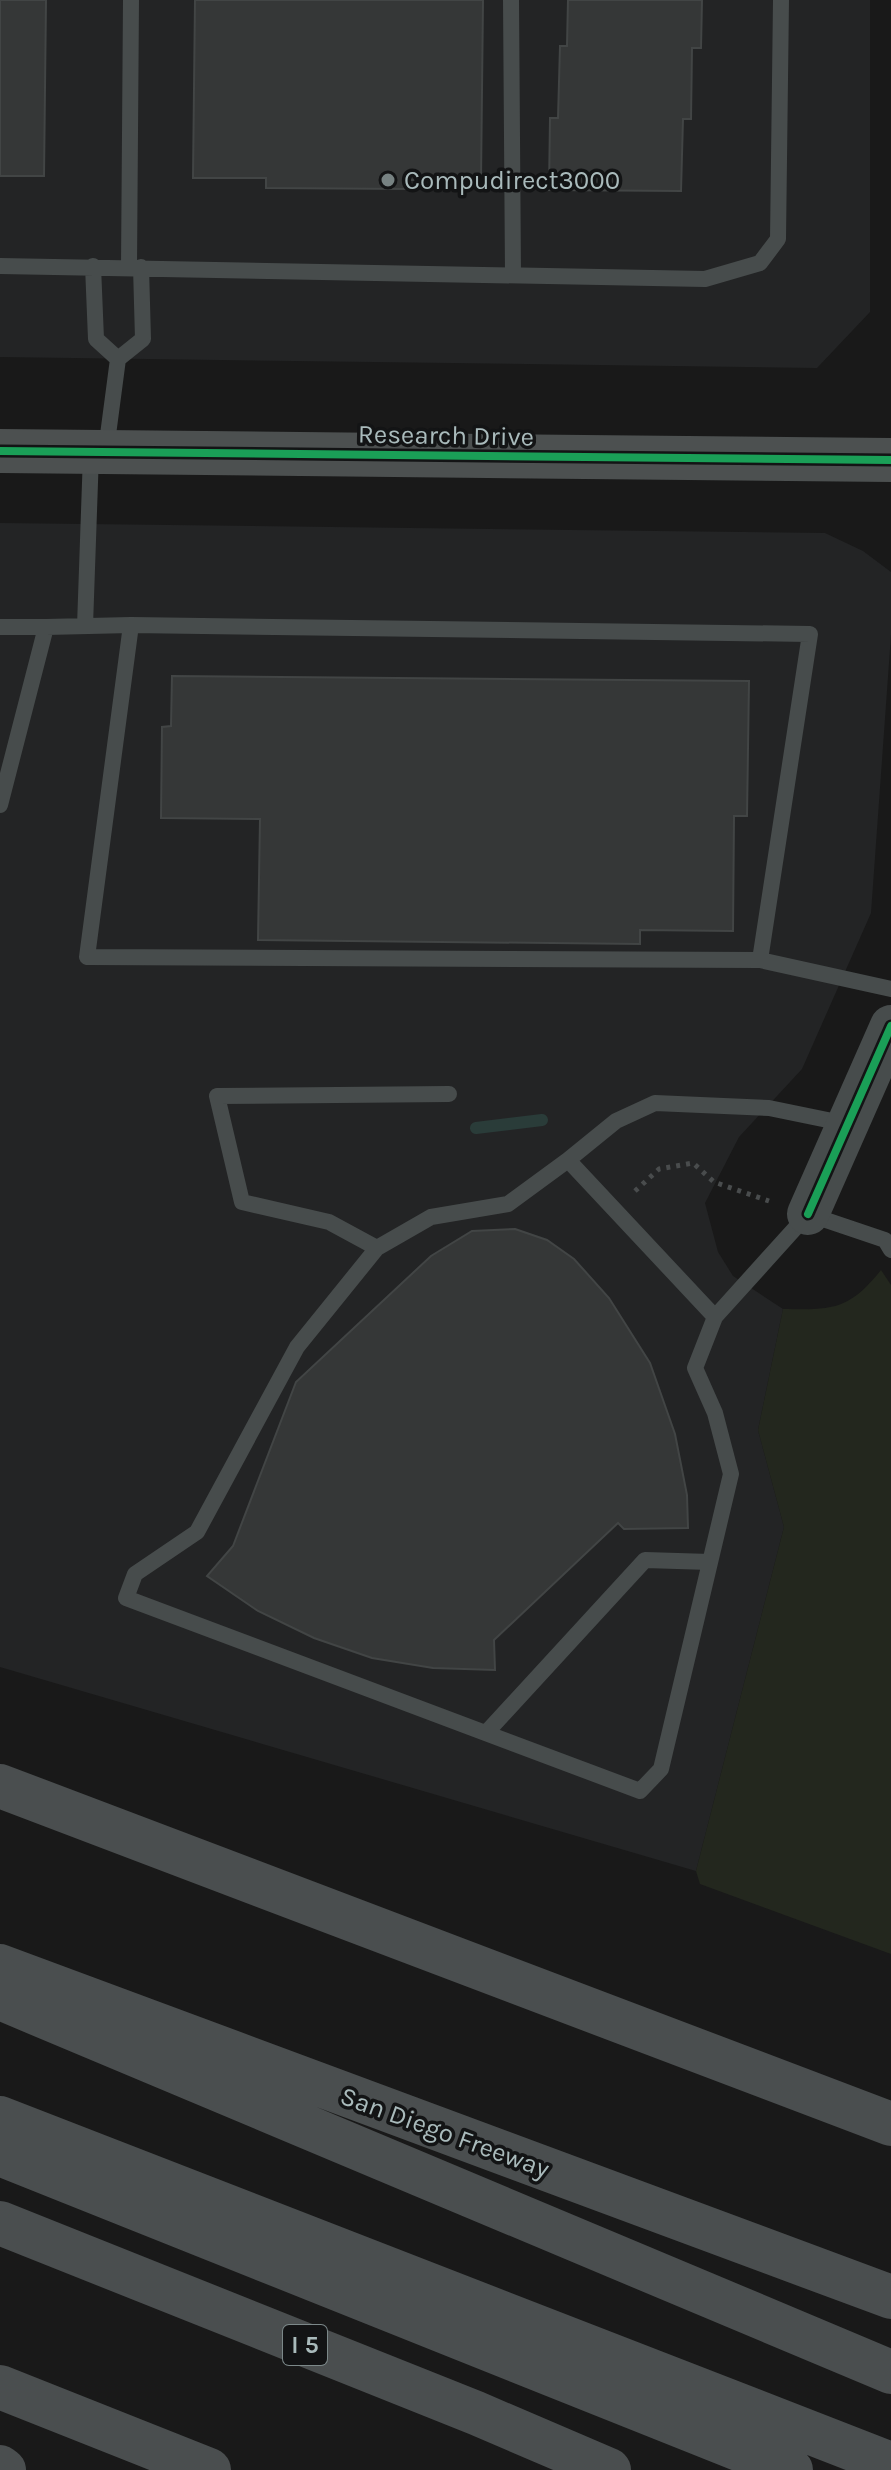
<svg xmlns="http://www.w3.org/2000/svg" width="891" height="2470" viewBox="0 0 891 2470" font-family="Karla,sans-serif">
<rect width="100%" height="100%" fill="#191919"/>
<path fill="#232425" d="M0,0H870V312L817,368L0,357Z
M0,523L825,533L863,551L891,572V635L871,913L802,1069L739,1137L705,1203L718,1252L733,1276L783,1309L758,1430L784,1527L696,1871L0,1667Z"/>
<path fill="#23271e" d="M881,1270L891,1285V1954L700,1884L696,1871L784,1527L758,1430L783,1309C833,1310 849,1310 881,1270Z"/>
<g fill="none" stroke-linecap="round" stroke-linejoin="round">
<path stroke="#2a3c39" stroke-width="12" d="M476,1128L542,1120"/>
</g>
<path fill="#353737" stroke="#424545" stroke-width="2" d="M0,0H46L44,176H0Z
M195,0H483L481,180H408V189L266,188V178H193Z
M568,0H702L701,48H692L691,119H683L681,191L549,190L550,118H558L560,46H567Z
M172,676L749,681L747,816H734L733,931L640,930V944L258,940L260,819L161,818L162,727L171,726Z
M515,1229L547,1240L574,1259L609,1298L650,1363L675,1434L687,1495L688,1528L624,1529L618,1523L494,1640L495,1670L433,1668L372,1658L314,1638L258,1611L207,1576L233,1546L296,1382L431,1256L472,1231Z"/>
<g fill="none" stroke-linecap="round" stroke-linejoin="round">
<path stroke="#494c4d" stroke-width="5" stroke-dasharray="4 6" stroke-linecap="butt" d="M635,1191L659,1169L693,1163L714,1182L769,1201"/>
<path stroke="#474c4c" stroke-width="16" d="M511,0L513,275
M0,266L705,279L760,263L778,239L781,0
M93,266L96,339L118,359
M129,266L131,0
M106,450L118,359L143,339L141,267
M131,625L810,634L760,960
M85,626L91,454
M0,627H46L0,805
M46,627L131,625L87,957L760,960L891,989
M847,1124L769,1108L655,1103L616,1121L568,1160L715,1317L808,1214L885,1240L891,1250
M568,1160L508,1204L431,1217L377,1248L297,1347L197,1532L135,1574L126,1598L640,1791L661,1769L731,1474L715,1413L695,1368L715,1317
M377,1248L329,1222L242,1202L217,1096L449,1094
M486,1733L645,1560L710,1562"/>
<path stroke="#474c4c" stroke-width="42" d="M808,1214L891,1026"/>
<path stroke="#4c5050" stroke-width="44" d="M0,451L891,460"/>
<path stroke="#4a4e4f" stroke-width="44" d="M0,1786L891,2124
M0,1966L891,2297
M0,1998L891,2372
M0,2118L891,2464
M0,2154L791,2470
M0,2223L476,2413L609,2470
M0,2387L209,2470
M0,2467L4,2470"/>
<g stroke="#131415" stroke-width="13">
<path id="cycleway" d="M0,451L891,460
M808,1214L891,1026"/>
</g>
<use href="#cycleway" stroke="#1a9f57" stroke-width="8"/>
</g>
<circle fill="#778282" stroke="#131415" stroke-width="3" cx="388" cy="180" r="8"/>
<g text-anchor="middle" stroke-width="7" stroke-linejoin="round" paint-order="stroke">
<rect fill="#131415" stroke="#7c8889" stroke-width="2" x="283" y="2325" width="44" height="40" rx="6"/>
<g font-size="24" font-weight="bold" fill="#a9babb">
<text x="305" y="2353">I 5</text>
</g>
<g font-size="26" fill="#a9babb" stroke="#131415" text-anchor="start">
<text x="404" y="189">Compudirect3000</text>
</g>
<g font-size="26" fill="#a9babb" stroke="#131415">
<text transform="translate(446 435) rotate(1)" y="9">Research Drive</text>
<text transform="translate(445 2132) rotate(20)" y="9">San Diego Freeway</text>
</g>
</g>
</svg>
